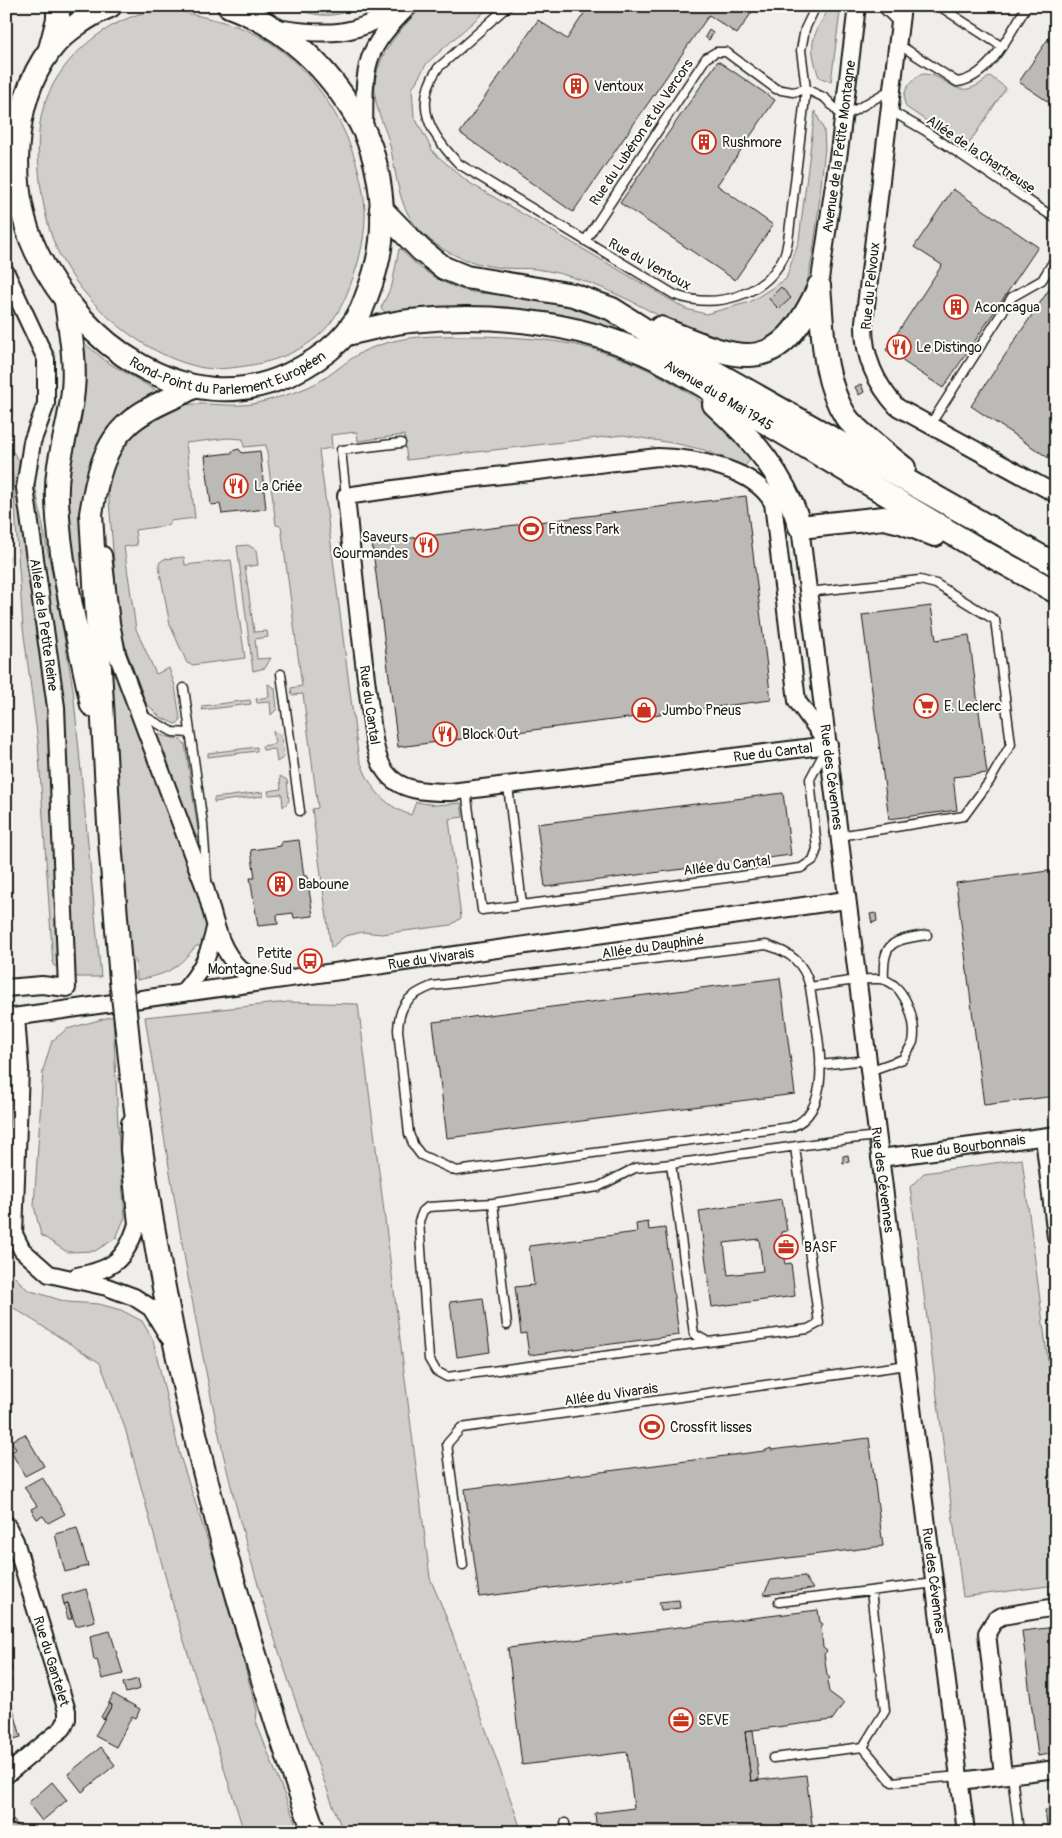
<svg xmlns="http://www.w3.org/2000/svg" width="1062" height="1838" viewBox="0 0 1062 1838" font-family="Pangolin,sans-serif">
<rect width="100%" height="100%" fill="#f0eeea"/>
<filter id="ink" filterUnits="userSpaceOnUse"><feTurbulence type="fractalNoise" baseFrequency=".02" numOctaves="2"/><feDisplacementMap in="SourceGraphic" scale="10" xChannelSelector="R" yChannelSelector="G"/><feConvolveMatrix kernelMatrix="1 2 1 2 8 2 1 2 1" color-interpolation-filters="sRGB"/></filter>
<g filter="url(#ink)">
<path fill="#d0cfcc" stroke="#767674" d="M286,6H356C333,22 310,14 286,6Z
M424,6H491L427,63L412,89L414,116L434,153L468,182L686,309L706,314L750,302L786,279L799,240L815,111L824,130L825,149C820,186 814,286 796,313C789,322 779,333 770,340C742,362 658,315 631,301C602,287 568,273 536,269C525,268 514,269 503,268C466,264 427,248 408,214C396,192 395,162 388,138C383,123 376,110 375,94C372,59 400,28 424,6Z
M177,11C208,18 241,24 268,41C323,77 360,144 365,209C366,233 360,261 351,283C344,303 334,323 317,337C295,355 266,364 238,367C224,369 208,370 195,366C137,352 71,294 52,237C40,202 33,145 43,109C56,64 96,28 139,14C151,10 165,11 177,11Z
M827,12H840L831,82L819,77C809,46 810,40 827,12Z
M922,74C951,74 955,107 990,76L1006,88L966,148L906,107C900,93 910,80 922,74Z
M399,249H401C417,269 446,287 472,292C489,295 506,293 522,296C564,303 603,314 638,337C580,315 523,309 462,308C436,308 411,307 386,313L381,308L392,285Z
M482,336C509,337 537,338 565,343C611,350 670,376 706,406C723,421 737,440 753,456L745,466L704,450L678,444L623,435L407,460L404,435L358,441L357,432L331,435L332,448L319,450L358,754C367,783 381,805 411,815L416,802L436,805L461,803L463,817L449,819L461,918L451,925L382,934L363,932L345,936L331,948L312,809L318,808L303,694L292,695L291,688L302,686L281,526L276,525L266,445L244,447L243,439L228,438L186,443L195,518L170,521V525L135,530L137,545L124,547L136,629L156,674L169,668L175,686L180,718V722L175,724L160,717L146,703L127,652L119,624L107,476C117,447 136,427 163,412C190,396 227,410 257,403C280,397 305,391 325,378C337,370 349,359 362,352C402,333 439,336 482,336Z
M84,343L107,362L159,392L109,435L86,568L80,572L74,570L66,494L80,344Z
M11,449L35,485L63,630L73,689L101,977H73L53,965L38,741L23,628Z
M248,545L256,550L258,565L245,567L254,632L267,631L268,637L255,639L257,659L271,658L265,668L253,671L237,546Z
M184,557L185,565L231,560L245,658L192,665L187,663L170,625L159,567V563L164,559Z
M113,653L201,899L207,932L205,946H196C176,970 168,974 137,980L136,962L131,955L107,654Z
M268,684L275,688L277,709L271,715L270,702L257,703L256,699L269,697Z
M250,700L251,704L202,710V706Z
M273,731L281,735L284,757L277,762L275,749L263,750L262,746L275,744Z
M157,734L181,740L185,744L202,857L156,737Z
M257,747V751L208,757V753Z
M280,776L287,780L289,801L283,807L282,794L269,795L268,791L281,789Z
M263,792V796L214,802V798Z
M288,1002L358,1004L430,1578L446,1616L522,1832H343C296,1708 253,1582 223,1453C191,1309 168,1162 145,1017Z
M113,1016L119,1146L125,1217L116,1238L95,1251L67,1252L41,1235L34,1206L43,1070L52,1041L67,1029Z
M1022,1159L1056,1425V1585L963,1597L910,1187L924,1173Z
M6,1268L28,1290L67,1302L99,1304L121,1310L142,1321L153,1340L180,1456L219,1575L257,1710L256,1722L299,1832H244L175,1612L125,1428L100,1363L6,1303Z"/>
<path fill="#bbbab6" stroke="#1c1c1c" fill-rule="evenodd" d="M589,6H756L737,34L709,15L573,212L460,133L538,20L567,39Z
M1056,27V107L1019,82Z
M709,30L713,33L709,40L705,37Z
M718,61L775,100L717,185L773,225L735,280L620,203Z
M953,189L1038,247L943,388L886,350L942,265L914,247Z
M1056,279V463L971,406Z
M781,287L791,298L779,309L769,299Z
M861,384L864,392L859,395L855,387Z
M239,449L242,453L260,451L266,509L222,514L220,504L211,505L205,456L230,453L232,454V451Z
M746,496L771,700L398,747L372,543Z
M6,553L9,556L6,589Z
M931,606L936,640L969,635L987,773L953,777L957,810L889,819L862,615Z
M783,793L791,855L545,887L537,824Z
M6,822L12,826L6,880Z
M299,840L304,876H307L313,916L294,918L293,913L277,915L278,924L258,926L250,878H255L251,850L281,846V842Z
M1056,870V1096L984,1105L956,883Z
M876,913L877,921L872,923L870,914Z
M780,978L795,1094L447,1138L433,1022Z
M848,1155L849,1162L843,1163V1156Z
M782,1199L787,1231L781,1232L782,1242H785L787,1254H783L785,1264L791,1263L795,1296L712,1307L699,1211ZM759,1239L763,1271L728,1275L724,1243Z
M648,1222L649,1230L665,1228L679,1335L529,1355L526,1333L521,1334L515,1287L534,1285L529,1246L637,1232L636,1224Z
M483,1298L490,1352L457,1357L450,1302Z
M25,1434L44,1466L25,1476L11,1452L16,1449L11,1441Z
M869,1438L883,1546L479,1597L465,1489L563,1476L569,1474L570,1476L764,1451L771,1448V1450Z
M42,1477L65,1514L48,1523L43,1516L37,1519L31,1509L37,1506L24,1487Z
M77,1528L88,1566L65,1572L55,1534Z
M804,1576L813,1589L763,1595L771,1580Z
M86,1589L95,1621L76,1626L68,1603L64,1604L62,1596Z
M679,1600L680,1608L661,1610L659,1602Z
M68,1603L72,1619H68L64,1604Z
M818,1610L820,1622L823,1624L821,1627L823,1648L827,1651L824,1654L827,1675L830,1678L827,1681L829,1692L844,1703L832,1720L745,1731L751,1781L806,1775L813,1832H597L595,1813L634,1808L627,1752L522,1765L508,1648Z
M1056,1627V1753L1038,1756L1022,1631Z
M110,1631L123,1674L102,1679L97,1659L94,1660L90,1636Z
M8,1655L12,1670L9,1671L6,1663Z
M6,1663L12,1682L6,1684Z
M138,1679L140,1689L126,1693L123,1683Z
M113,1694L140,1709L136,1718L132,1716L116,1747L95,1736L112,1705L109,1703Z
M11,1701L21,1737L6,1741V1702Z
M109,1703L112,1705L104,1719L101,1717Z
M753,1730L759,1780L751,1781L745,1731Z
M101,1747L115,1765L82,1792L68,1774Z
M52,1782L67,1800L42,1821L28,1803Z
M1056,1809V1832H1048L1045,1810Z
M13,1820L23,1832H6V1826Z"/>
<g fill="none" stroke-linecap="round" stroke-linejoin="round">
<g stroke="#1c1c1c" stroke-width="11">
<path id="service" d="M508,6L438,68C412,106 431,135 459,164L675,295C715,309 765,297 784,256C787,249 788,240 789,233L806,89L801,50L805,29L816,6
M881,6L899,24
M939,6L1001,46
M898,44L957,82C990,78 1010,32 1027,6
M891,111L924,130L1056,219
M585,241L706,58L716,52H726L776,89L793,92L806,89L825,98L843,117L890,90
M930,425L1012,297L1042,280L1056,257
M346,496L341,450L401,443
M808,592L920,580L936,584L995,620L1011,744L989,782L964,816L839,836
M281,674L300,811
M184,688L203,824L207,881
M142,715L173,732L189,733
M466,790L482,910L522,905L508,786
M522,905L801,868L813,860L817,849L810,779L825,751
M884,980C882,942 892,940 927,935
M810,987C815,1026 839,1109 791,1127L456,1171L421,1155L414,1146L409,1134L398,1030C399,1004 409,995 432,986L766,945C790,952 804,962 810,987C832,984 857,978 879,979C903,980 918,1021 913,1042C911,1047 906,1053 903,1059L869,1071
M820,1065L867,1060
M795,1147L819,1323L808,1329L708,1342L694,1334L671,1164C740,1155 808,1143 877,1136
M493,1203L428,1207L423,1211L419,1221L429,1359L436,1371L447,1377L708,1342
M507,1325L493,1203L598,1187L635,1168L671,1164
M463,1565L447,1444L461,1428L907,1365
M779,1602L935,1583
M863,1747L885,1711L871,1591
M773,1758L863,1747L892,1782L959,1776
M1012,1775L1019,1832
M565,1823L566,1832"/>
</g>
<g stroke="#1c1c1c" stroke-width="20">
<g id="minor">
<path d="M902,6L864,322C863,354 875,383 897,407L1056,494"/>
<path d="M277,28C325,36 358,37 399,6"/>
<path d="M364,131C365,106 362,76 372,53C380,35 395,20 409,6"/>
<path id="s1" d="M6,273L46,359V404L32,442L25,488L56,707L67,988L42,985L6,988"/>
<path id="s2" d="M819,286L840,144L857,6"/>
<path d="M658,457C694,458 754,468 773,503L797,701L829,745L451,792C428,792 399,792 385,771C373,753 373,728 370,708C360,638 353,566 346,496L443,482Z"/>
<path id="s3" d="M800,527L966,1832"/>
<path d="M103,555L111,623L117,654L205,888C214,916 217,947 240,969C246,974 254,977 260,981"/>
<path d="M183,992C202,970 209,956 215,928"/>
<path d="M16,1017L20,1069L14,1234L22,1250L49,1274L107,1287L134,1297L151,1308L168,1336"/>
<path id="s4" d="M6,1018L846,900"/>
<path d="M1044,1137L1056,1237"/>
<path id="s5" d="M880,1158L1056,1135"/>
<path d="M77,1276C112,1270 126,1260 137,1224L129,1150L130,1123"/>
<path id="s6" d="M6,1524L15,1541L67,1711V1719L63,1728L6,1775"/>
<path d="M1003,1775L987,1633L995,1620L1002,1616L1056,1607"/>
<path d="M960,1781L1056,1769"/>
</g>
</g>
<g stroke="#1c1c1c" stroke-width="24">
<path id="tertiary" d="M6,123L24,104"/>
</g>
<g stroke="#1c1c1c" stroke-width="26">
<g id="secondary">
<path id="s7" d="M110,6C89,15 64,31 50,50C10,104 8,192 36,251C79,342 185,423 288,375C322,359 354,335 366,298C373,280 379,261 381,241C385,204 378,154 359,121C328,68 288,28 229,6"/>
<path d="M50,49L58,19V6"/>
<path d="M381,209L421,250L444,268L466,277L573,295L612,309L683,354L1056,565"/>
<path d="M819,286C823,329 822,380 846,417C855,430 890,457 904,468"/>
<path d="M66,302C70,331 76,360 73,390C70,427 55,461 57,499C59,564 79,641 92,705"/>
<path d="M660,328C740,360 776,381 819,287"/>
<path id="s8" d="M346,334C367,330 389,323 410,321C499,312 593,323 672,367L975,547L1056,592"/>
<path d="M714,404C753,439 785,476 800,527L884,518L901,522L935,535"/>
<path d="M121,980L110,841L91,514C96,482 103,445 129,423C146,407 173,399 193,387"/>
<path d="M126,1021C152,1298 220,1570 314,1832"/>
</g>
</g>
<use href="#service" stroke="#fdfcf7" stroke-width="8"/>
<use href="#minor" stroke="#fdfcf7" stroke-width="16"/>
<use href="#tertiary" stroke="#fdfcf7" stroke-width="20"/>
<use href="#secondary" stroke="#fdfcf7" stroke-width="22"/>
<g stroke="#1c1c1c" stroke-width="26" stroke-linecap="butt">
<path id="secondary-bridge" d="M121,980L126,1021"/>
</g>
<use href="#secondary-bridge" stroke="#fdfcf7" stroke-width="22"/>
</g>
</g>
<defs>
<g id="building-ring" transform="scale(1.25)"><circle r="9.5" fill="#fdfcf7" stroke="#c8321e" stroke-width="1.5"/><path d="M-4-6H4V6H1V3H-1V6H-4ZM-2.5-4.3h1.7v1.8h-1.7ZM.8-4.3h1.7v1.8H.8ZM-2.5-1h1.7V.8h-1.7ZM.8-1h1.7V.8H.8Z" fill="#c8321e"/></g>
<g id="restaurant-ring" transform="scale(1.25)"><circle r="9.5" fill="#fdfcf7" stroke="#c8321e" stroke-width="1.5"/><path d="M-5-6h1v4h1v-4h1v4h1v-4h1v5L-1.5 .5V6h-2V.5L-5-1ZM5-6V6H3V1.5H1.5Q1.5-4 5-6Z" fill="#c8321e"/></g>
<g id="stadium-ring" transform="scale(1.25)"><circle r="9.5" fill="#fdfcf7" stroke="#c8321e" stroke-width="1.5"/><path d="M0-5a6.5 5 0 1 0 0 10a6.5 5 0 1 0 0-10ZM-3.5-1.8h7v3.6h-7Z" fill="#c8321e"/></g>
<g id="supermarket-ring" transform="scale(1.25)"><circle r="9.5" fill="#fdfcf7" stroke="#c8321e" stroke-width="1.5"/><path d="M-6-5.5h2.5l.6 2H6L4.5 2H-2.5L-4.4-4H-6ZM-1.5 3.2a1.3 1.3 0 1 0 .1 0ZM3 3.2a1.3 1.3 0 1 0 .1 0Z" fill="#c8321e"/></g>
<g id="shop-ring" transform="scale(1.25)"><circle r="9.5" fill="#fdfcf7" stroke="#c8321e" stroke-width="1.5"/><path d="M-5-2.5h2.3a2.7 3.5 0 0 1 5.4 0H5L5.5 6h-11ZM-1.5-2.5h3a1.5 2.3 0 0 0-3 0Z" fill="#c8321e"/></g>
<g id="bus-ring" transform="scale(1.25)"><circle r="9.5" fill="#fdfcf7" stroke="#c8321e" stroke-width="1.5"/><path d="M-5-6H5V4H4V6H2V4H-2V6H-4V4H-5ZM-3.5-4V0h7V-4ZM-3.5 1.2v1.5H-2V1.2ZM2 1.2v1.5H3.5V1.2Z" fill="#c8321e"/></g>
<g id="office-ring" transform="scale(1.25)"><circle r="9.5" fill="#fdfcf7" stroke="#c8321e" stroke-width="1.5"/><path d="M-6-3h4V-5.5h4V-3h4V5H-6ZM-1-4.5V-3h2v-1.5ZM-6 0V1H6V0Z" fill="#c8321e"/></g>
</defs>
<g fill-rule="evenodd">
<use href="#building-ring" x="576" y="86"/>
<use href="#building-ring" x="704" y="142"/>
<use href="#building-ring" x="956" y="307"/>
<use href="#restaurant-ring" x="899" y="347"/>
<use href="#restaurant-ring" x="236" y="486"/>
<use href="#stadium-ring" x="531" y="529"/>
<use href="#restaurant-ring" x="426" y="545"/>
<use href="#supermarket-ring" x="926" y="706"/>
<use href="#shop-ring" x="644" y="710"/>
<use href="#restaurant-ring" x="445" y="734"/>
<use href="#building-ring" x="280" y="884"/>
<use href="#bus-ring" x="310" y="961"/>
<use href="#office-ring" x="786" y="1247"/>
<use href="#stadium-ring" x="652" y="1427"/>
<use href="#office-ring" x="681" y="1720"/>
</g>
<g text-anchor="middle" stroke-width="4" stroke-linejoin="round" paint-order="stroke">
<g font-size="14" fill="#1c1c1c" stroke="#fdfcf7" text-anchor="start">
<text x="594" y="91">Ventoux</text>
<text x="722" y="147">Rushmore</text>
<text x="974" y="312">Aconcagua</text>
<text x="916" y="352">Le Distingo</text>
<text x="254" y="491">La Criée</text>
<text x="548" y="534">Fitness Park</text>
<text x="408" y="542" text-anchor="end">Saveurs<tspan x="408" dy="16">Gourmandes</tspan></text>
<text x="944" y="711">E. Leclerc</text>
<text x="662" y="715">Jumbo Pneus</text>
<text x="462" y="739">Block Out</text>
<text x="298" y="889">Baboune</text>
<text x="292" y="958" text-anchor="end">Petite<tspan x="292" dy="16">Montagne Sud</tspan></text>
<text x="804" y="1252">BASF</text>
<text x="670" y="1432">Crossfit lisses</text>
<text x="698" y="1725">SEVE</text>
</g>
<g font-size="14" fill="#1c1c1c" stroke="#fdfcf7">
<text transform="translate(641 132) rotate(-56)" y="5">Rue du Lubéron et du Vercors</text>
<text dy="5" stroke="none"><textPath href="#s2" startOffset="141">Avenue de la Petite Montagne</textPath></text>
<text transform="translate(981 154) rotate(34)" y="5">Allée de la Chartreuse</text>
<text transform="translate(650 264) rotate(29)" y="5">Rue du Ventoux</text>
<text transform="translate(870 286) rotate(-84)" y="5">Rue du Pelvoux</text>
<text dy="5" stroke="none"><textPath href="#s7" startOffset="535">Rond-Point du Parlement Européen</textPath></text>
<text dy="5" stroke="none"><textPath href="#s8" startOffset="390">Avenue du 8 Mai 1945</textPath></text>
<text dy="5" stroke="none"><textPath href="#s1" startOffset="365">Allée de la Petite Reine</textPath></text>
<text transform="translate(370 705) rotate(82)" y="5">Rue du Cantal</text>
<text transform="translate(773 752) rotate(-7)" y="5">Rue du Cantal</text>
<text dy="5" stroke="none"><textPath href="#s3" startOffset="252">Rue des Cévennes</textPath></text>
<text transform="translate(727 865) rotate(-7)" y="5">Allée du Cantal</text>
<text transform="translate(653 946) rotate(-8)" y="5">Allée du Dauphiné</text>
<text dy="5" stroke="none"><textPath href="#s4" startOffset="429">Rue du Vivarais</textPath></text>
<text dy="5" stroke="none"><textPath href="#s5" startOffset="89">Rue du Bourbonnais</textPath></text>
<text dy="5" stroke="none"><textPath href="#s3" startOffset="658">Rue des Cévennes</textPath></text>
<text transform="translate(611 1394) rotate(-8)" y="5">Allée du Vivarais</text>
<text dy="5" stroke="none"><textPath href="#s3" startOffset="1062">Rue des Cévennes</textPath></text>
<text dy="5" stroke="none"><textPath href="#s6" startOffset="145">Rue du Gantelet</textPath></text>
</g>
</g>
<rect width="1062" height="1838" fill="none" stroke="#fdfcf7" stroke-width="25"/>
<rect x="12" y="12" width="1037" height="1813" fill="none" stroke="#1c1c1c" stroke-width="2" filter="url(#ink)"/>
</svg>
